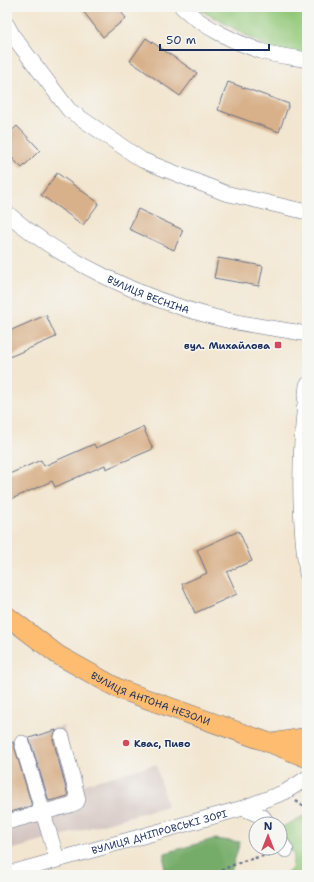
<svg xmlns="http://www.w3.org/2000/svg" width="314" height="882" viewBox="0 0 314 882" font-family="'Shantell Sans',sans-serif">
<rect width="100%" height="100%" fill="#f6f6f2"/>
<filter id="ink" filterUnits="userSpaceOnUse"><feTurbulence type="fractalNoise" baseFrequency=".025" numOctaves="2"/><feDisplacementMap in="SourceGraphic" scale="8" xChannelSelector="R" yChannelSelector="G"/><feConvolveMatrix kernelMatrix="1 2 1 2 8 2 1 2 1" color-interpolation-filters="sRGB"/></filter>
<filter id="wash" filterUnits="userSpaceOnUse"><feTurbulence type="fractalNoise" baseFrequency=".012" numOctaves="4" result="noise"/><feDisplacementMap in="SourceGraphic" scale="16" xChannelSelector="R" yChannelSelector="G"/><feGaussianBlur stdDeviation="0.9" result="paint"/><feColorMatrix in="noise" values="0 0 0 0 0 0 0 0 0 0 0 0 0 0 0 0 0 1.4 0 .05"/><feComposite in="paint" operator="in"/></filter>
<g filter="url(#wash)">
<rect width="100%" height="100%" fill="#f2e6d0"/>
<path fill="#d0c0bc" d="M63,726L78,786L156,764L167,806L7,851V741Z"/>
<path fill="#93c879" stroke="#577c6c" d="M195,7H307V56L271,49Z
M304,816L307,818V875H284L292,869L294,853L280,842V828Z"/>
<path fill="#76ac69" stroke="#486e64" d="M214,839L240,842L231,872L227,875H164L165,853Z"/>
<g id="blocks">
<path fill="#d8b18a" d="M80,7H117L126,18L103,37Z
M146,38L197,73L180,96L130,61Z
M228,82L289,104L279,132L218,110Z
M17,126L40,150L22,168L7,153V135Z
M57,173L99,203L83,225L41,195Z
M138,209L183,230L174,250L129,229Z
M218,258L263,266L259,286L214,278Z
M46,315L56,337L7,358V332Z
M143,427L153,449L106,469L105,465L55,487L52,481L7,501V475L41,460L44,466L94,444L96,448Z
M239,531L252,561L227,572L237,594L195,613L182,584L207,573L197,550Z
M56,730L53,739L68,796L49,801L29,738Z
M13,742L32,806L7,813V744Z"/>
</g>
</g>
<g filter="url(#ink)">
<use href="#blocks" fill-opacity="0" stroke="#666f86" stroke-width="1"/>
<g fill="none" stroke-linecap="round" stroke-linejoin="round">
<g stroke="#666f86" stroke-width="16">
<g id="minor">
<path d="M182,7C203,27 236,43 264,52C277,56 293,57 307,60"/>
<path d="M7,25L13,36L69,110L142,160L225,193L307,212"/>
<path id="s1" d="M7,213C62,261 143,299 214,317C244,325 276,328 307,334"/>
<path d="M307,385C299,449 298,511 307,574"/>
<path d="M22,743L57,859"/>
<path d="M243,808L263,817L268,824"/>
<path d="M7,822L70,805L77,802L78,799L62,737"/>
<path d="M280,841L286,850"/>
<path id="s2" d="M7,874L243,808L285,792L307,778"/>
</g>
</g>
<g stroke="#666f86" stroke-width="20">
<g id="major">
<path id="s3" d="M7,616L58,655L119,689L270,743L307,758"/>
<path d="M271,743L307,737"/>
</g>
</g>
<path stroke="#666f86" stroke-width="2.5" stroke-dasharray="3 3" stroke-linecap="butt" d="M296,801L307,809
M210,875L243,861L271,854"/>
<use href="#minor" stroke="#fff" stroke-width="15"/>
<use href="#major" stroke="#fdbc6f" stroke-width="19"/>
</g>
</g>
<g fill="#d1495b" stroke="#f6f6f2" stroke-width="1.5">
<rect x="274" y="341" width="8" height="8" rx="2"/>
<circle cx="126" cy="743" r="4"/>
</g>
<g text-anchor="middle" stroke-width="3" stroke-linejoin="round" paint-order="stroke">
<g font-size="10" fill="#1b2f5e" stroke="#f6f6f2">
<text dy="4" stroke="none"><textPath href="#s1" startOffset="164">ВУЛИЦЯ ВЕСНІНА</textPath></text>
<text dy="4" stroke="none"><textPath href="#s3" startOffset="167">ВУЛИЦЯ АНТОНА НЕЗОЛИ</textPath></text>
<text dy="4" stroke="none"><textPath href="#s2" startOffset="158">ВУЛИЦЯ ДНІПРОВСЬКІ ЗОРІ</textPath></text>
</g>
<g font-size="10" font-weight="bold" fill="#1b2f5e" stroke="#f6f6f2" text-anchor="end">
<text x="270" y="349">вул. Михайлова</text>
<text x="134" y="747" text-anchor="start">Квас, Пиво</text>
</g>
</g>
<rect width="314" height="882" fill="none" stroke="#f6f6f2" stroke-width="24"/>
<g transform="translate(268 836)"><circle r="19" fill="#f6f6f2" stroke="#9ea6b7"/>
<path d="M0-3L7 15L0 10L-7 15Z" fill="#d1495b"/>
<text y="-6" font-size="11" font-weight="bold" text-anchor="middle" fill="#1b2f5e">N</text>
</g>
<path d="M160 44v6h109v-6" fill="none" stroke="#1b2f5e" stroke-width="2"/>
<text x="166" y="44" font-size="12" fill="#1b2f5e" stroke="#f6f6f2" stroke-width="3" paint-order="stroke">50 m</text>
</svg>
